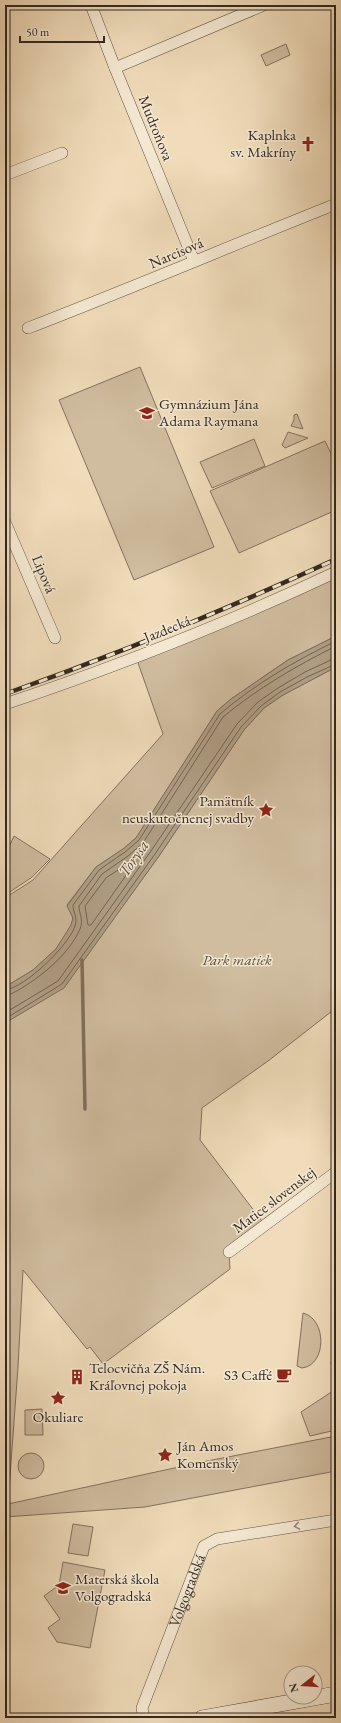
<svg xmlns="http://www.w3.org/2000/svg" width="341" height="1723" viewBox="0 0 341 1723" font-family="'EB Garamond',serif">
<rect width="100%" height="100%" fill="#f0dcba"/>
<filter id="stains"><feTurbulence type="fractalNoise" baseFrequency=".005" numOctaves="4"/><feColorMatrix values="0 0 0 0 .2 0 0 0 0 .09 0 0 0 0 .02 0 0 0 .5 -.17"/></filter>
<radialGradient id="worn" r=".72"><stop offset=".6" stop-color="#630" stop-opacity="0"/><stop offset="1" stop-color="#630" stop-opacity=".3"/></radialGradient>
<path fill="#d0bda0" stroke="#827261" d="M286,44L290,55L266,66L261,55Z
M140,367L214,547L134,580L59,400Z
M297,414L303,429L291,426L294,420V415Z
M288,432L308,438L285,448L282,445Z
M254,439L265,466L212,488L200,462Z
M325,441L336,464V510L239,553L210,491Z
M336,575V636L288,660L231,699L217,711L136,838L123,849L96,867L67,905L73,918L71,926L56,949L33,970L5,987V898L33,880L163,734L137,660Z
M336,667V1008L268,1061L202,1108L200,1140L265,1225L229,1252L230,1269L103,1364L90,1347L87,1349L23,1270L18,1367L8,1504L202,1462L336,1436V1471L145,1507L5,1517V1023L64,987L159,856L244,730L264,708L283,695Z
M14,836L50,859L31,878L5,895V856Z
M303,1313C327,1319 327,1365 302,1368L297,1366Z
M336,1357V1382L333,1376L331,1362Z
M336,1389V1430L310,1436L301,1412Z
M42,1409L43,1435H25V1410Z
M18 1466a13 13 0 1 1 26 0a13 13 0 1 1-26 0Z
M73,1524L93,1527L88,1556L68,1553Z
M63,1562L105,1570L90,1648L57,1642L48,1628L60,1619L44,1596L59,1585Z"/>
<path fill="#b09f86" stroke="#7e6f5e" d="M336,636V667L283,695L264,708L244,730L159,856L64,988L5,1023V987L33,970L56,949L71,925L73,918L67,906L96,867L123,849L136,838L217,711L231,699L288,660Z"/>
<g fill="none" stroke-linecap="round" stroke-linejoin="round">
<path stroke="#726454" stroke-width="1" d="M131,862H134V864L91,925H88L85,906L106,878Z
M5,990C25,988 69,945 75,926C78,917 73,913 73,905L99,870L125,852L139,840L220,714C255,684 295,661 336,641
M5,995C11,995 16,991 22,988C44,974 69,954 80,929C84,920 79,914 79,906L102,874L128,856L143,843L223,717C258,688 296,666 336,646
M5,1013L58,981L151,851L237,724L258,702L278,688L305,672L331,660L336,659
M5,1019L62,984L155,854L241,727L261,706L280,692L307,677L336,664"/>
<path stroke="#7e6f5e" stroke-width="3.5" d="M82,960L85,1109"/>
<g stroke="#625548" stroke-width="12">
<g id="street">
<path d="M91,5L115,68L194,261"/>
<path d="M115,68L264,5"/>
<path d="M5,175L62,153"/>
<path d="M28,328C132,288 233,245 336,204"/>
<path d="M5,522L55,638"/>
<path d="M5,704C118,666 228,623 336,572"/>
<path d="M229,1252L336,1172"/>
<path id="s1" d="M144,1718L142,1708L204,1546L217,1539L336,1520"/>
</g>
</g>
<g stroke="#332822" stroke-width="16">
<path id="secondary" d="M202,1718L336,1694"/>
</g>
<use href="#street" stroke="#f5e8d2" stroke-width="11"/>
<use href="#secondary" stroke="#f5e8d2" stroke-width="15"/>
<g stroke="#332822" stroke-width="4.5">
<path id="rail" d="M5,694C118,654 228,609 336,559"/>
</g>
<use href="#rail" stroke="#f5e8d2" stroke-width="3" stroke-dasharray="9" stroke-linecap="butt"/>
</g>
<defs><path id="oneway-chevron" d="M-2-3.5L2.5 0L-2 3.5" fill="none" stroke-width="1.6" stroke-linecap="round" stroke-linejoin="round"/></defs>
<use stroke="#94887a" href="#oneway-chevron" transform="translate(297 1526) rotate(171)"/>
<defs>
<g id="church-bare" transform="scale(1.2)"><path d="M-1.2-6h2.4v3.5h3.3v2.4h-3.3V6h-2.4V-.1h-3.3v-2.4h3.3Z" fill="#8f2418" stroke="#f5e8d2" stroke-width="2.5" paint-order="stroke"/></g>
<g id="school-bare" transform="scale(1.2)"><path d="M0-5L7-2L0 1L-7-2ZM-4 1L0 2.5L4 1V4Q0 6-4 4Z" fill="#8f2418" stroke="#f5e8d2" stroke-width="2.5" paint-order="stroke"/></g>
<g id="sight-bare" transform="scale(1.2)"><path d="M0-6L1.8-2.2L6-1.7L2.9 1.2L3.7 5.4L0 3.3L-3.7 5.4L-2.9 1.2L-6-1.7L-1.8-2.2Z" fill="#8f2418" stroke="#f5e8d2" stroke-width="2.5" paint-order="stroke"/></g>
<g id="cafe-bare" transform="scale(1.2)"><path d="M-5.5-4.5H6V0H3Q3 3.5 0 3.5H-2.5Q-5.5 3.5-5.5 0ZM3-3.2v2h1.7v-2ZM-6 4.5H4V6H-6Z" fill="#8f2418" stroke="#f5e8d2" stroke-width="2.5" paint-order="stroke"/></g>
<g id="building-bare" transform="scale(1.2)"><path d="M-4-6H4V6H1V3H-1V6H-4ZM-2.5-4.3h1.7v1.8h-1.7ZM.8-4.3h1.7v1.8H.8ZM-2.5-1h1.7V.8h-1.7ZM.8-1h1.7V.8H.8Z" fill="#8f2418" stroke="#f5e8d2" stroke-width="2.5" paint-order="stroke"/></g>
</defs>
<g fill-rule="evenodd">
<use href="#church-bare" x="308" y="144"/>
<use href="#school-bare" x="147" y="413"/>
<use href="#sight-bare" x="266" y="810"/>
<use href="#cafe-bare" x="284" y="1375"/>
<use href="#building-bare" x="77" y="1377"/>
<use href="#sight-bare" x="58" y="1398"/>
<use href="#sight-bare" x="165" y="1455"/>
<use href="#school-bare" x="63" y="1588"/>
</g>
<g text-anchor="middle" stroke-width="3" stroke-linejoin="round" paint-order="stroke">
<g font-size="15" fill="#332822" stroke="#f5e8d2">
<text transform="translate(156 128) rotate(68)" y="5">Mudroňova</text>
<text transform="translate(176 253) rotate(-23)" y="5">Narcisová</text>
<text transform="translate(44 574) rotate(67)" y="5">Lipová</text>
<text transform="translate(167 629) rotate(-22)" y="5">Jazdecká</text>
<text transform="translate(274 1200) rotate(-37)" y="5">Matice slovenskej</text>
<text dy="5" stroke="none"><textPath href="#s1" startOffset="136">Volgogradská</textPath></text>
</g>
<g font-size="15" fill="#332822" stroke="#f5e8d2" text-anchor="start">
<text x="296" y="140" text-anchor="end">Kaplnka<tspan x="296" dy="17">sv. Makríny</tspan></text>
<text x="159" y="409">Gymnázium Jána<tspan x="159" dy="17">Adama Raymana</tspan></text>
<text x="254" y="806" text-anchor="end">Pamätník<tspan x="254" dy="17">neuskutočnenej svadby</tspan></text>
<text x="89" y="1373">Telocvičňa ZŠ Nám.<tspan x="89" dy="17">Kráľovnej pokoja</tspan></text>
<text x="272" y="1380" text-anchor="end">S3 Caffé</text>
<text x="58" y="1422" text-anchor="middle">Okuliare</text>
<text x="177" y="1451">Ján Amos<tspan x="177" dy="17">Komenský</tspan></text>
<text x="75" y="1584">Materská škola<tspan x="75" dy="17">Volgogradská</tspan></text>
</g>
<g font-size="15" font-style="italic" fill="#5a4d42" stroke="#f5e8d2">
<text x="237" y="965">Park matiek</text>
</g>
<g font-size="16" font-style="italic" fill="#584c40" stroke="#f5e8d2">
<text transform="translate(133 858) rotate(-55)" y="6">Torysa</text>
</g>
</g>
<rect width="341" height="1723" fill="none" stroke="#f0dcba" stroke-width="20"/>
<rect x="6" y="6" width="329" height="1711" fill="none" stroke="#332822" stroke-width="2"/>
<rect x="10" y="10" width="321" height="1703" fill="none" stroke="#332822"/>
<g transform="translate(303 1685) rotate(253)"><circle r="19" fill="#f5e8d2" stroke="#a79b8c"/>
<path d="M0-3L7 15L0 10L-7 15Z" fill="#8f2418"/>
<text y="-6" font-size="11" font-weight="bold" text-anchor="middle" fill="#332822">N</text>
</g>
<path d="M20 36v6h84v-6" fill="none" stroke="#332822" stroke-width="2"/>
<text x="26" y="36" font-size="12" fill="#332822" stroke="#f5e8d2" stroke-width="3" paint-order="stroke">50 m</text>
<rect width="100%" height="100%" filter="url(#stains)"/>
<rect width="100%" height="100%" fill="url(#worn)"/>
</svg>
